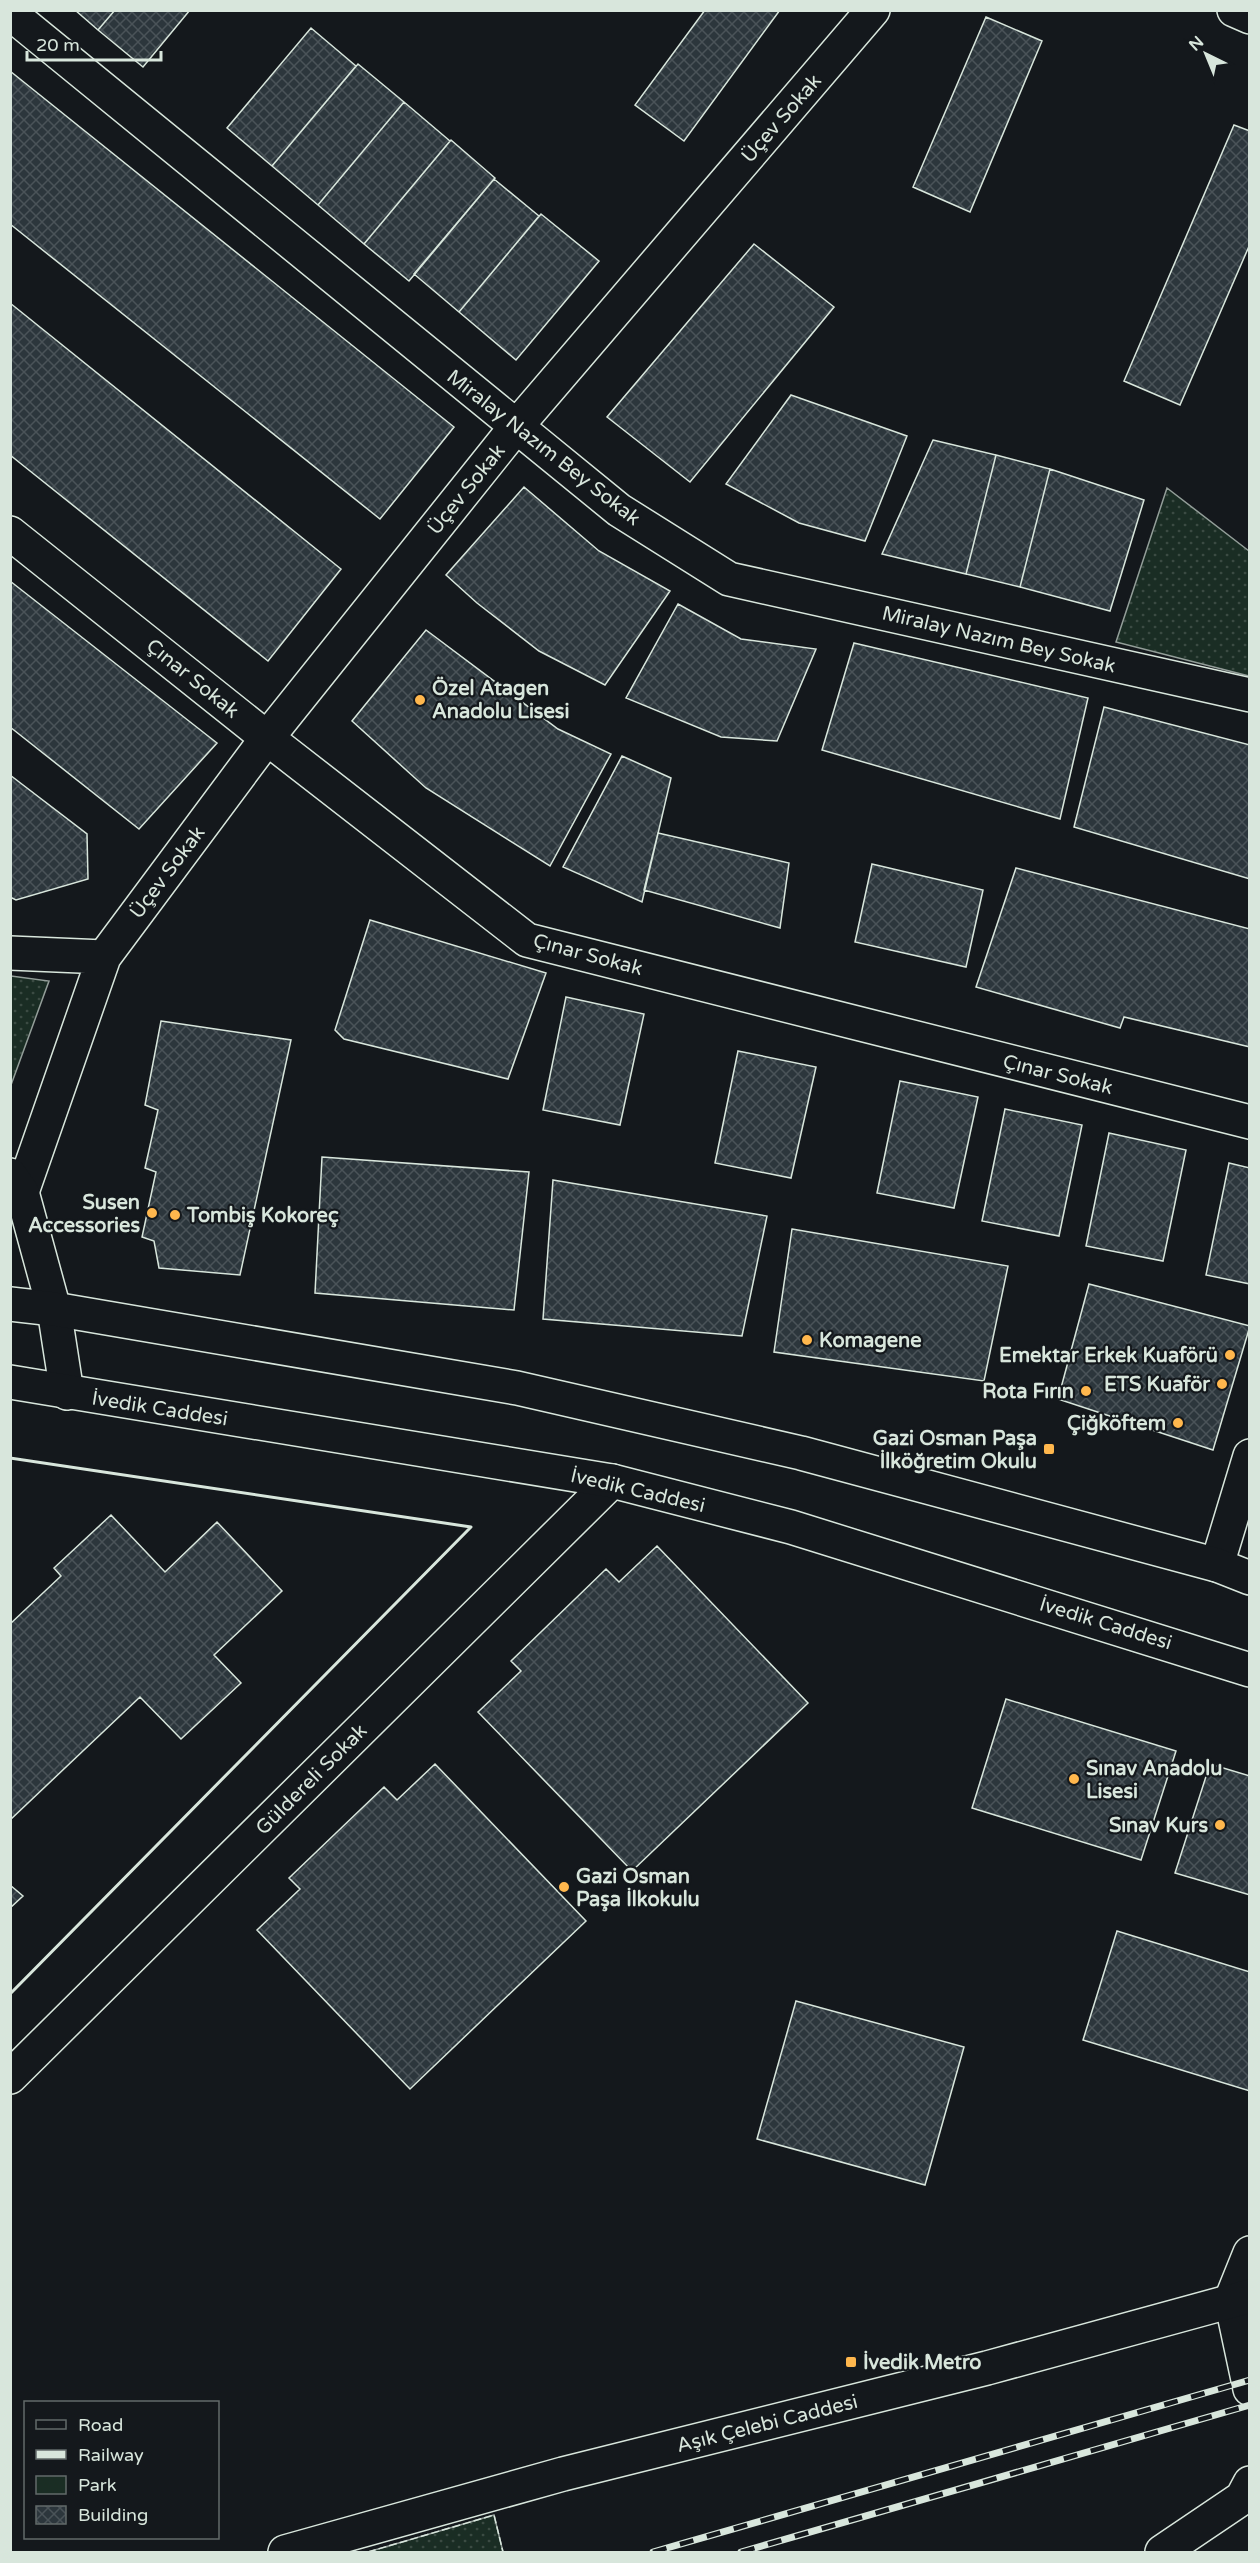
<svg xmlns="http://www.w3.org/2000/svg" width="1260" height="2563" viewBox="0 0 1260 2563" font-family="'Varela Round',sans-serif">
<defs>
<pattern id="green-dots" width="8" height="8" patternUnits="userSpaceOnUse" patternTransform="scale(1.5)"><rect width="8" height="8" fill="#1a2d24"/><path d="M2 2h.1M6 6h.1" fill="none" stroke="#3b4b43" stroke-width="1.8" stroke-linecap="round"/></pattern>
<pattern id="building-cross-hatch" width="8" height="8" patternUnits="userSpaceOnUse" patternTransform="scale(1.5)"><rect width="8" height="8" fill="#2c363c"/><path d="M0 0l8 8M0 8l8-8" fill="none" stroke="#4a5358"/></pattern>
</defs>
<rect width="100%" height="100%" fill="#14181c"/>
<path fill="url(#green-dots)" stroke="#939e99" stroke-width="1.5" d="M1167,488L1249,551V676L1116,642Z
M11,976L49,981L11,1085L10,976Z
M494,2515L503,2552H368Z"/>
<path fill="url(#building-cross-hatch)" stroke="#d8e6dc" stroke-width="1.5" d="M75,10H115L98,30Z
M115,10H190L143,67L98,30Z
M705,10H780L684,141L635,105Z
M986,17L1042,41L970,212L913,187Z
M311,28L356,66L272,166L227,128Z
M358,64L404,102L318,205L272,166Z
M10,71L454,427L380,519L10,224Z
M404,102L450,141L364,244L318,205Z
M1234,125L1250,131V244L1180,405L1124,381Z
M451,140L495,178L409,281L364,244Z
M494,179L539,216L459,312L414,274Z
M541,214L599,261L516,360L459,312Z
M754,244L834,307L690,482L607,417Z
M10,303L341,569L268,661L10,455Z
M791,395L907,436L865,541L799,523L726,484Z
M933,440L996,455L966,574L882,554Z
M996,455L1050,469L1020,587L966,574Z
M1050,469L1144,500L1110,611L1020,587Z
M524,487L599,551L670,591L605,685L539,651L477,603L446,575Z
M10,581L217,743L139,829L10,727Z
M678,604L741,639L816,649L777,741L721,737L626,698Z
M426,630L558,729L611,754L550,866L426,788L352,721Z
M854,643L1088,698L1060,819L822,750Z
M1104,707L1250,745V879L1074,827Z
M622,756L671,778L642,902L563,867Z
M10,775L87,834L88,879L16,900L10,897Z
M658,833L789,863L780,928L644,890Z
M872,864L983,890L966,967L855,942Z
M1016,868L1250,929V1047L1124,1017L1120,1028L976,987Z
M370,920L546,973L508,1079L344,1039L335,1030Z
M566,997L644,1014L620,1125L543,1110Z
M161,1021L291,1040L240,1275L159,1268L154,1241L142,1237L156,1172L145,1168L158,1110L145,1105Z
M738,1051L816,1067L791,1178L715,1163Z
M900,1081L978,1097L954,1208L877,1193Z
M1005,1109L1082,1125L1059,1236L982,1221Z
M1109,1133L1186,1150L1163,1261L1086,1246Z
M322,1157L529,1172L514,1310L315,1293Z
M1229,1163L1250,1168V1284L1206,1275Z
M553,1180L767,1216L742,1336L543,1319Z
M792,1229L1008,1266L984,1381L774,1352Z
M1089,1284L1250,1326L1213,1450L1058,1399Z
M111,1515L165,1572L217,1522L282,1591L214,1655L241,1683L181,1739L140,1697L10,1820V1624L61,1576L54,1568Z
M657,1546L808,1703L632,1871L478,1712L521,1671L511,1661L606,1569L619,1582Z
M1006,1699L1176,1751L1141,1860L972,1808Z
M435,1764L586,1921L410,2089L257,1930L300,1889L289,1878L384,1787L397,1800Z
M1210,1764L1250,1776V1895L1175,1873Z
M10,1885L23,1896L10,1908Z
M1117,1931L1250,1972V2091L1083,2040Z
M796,2001L964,2047L925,2185L757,2139Z"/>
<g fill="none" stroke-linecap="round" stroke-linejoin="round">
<g stroke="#d8e6dc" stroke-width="36">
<path id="minor" d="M10,13L619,510L729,579L1250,695
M10,533L267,738L527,940L1250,1122
M10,953L104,957
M22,1192L104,957L267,738L515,428L873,10
M1217,1565L1250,1456
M10,2077L612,1481
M1250,2253L1231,2300L1250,2389
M1162,2552L1242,2498L1250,2483"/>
</g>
<g stroke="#d8e6dc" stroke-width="36">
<path id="tertiary" d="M10,1175L22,1192L54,1309L67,1393
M285,2552L563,2474L987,2368L1250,2296"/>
</g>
<g stroke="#d8e6dc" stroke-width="36">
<path id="secondary" d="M1234,10L1250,17"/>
</g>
<g stroke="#d8e6dc" stroke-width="36">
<path id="primary" d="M10,1304L54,1309L517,1388L801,1453L1217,1565L1250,1578
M10,1382L612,1481L791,1527L1250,1670"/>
</g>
<use href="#minor" stroke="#14181c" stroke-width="33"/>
<use href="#tertiary" stroke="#14181c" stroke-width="33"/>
<use href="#secondary" stroke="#14181c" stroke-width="33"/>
<use href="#primary" stroke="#14181c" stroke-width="33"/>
<g stroke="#d8e6dc" stroke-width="7">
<path id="rail" d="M653,2552L1250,2380
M741,2552L1250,2405"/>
</g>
<use href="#rail" stroke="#14181c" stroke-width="4.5" stroke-dasharray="14" stroke-linecap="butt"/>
<path stroke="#d8e6dc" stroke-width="1.5" stroke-dasharray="8 3" stroke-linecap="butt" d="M368,2552L494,2515L503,2552"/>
<path stroke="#d8e6dc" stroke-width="3" d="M10,1458L471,1527L10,1994"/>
</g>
<g fill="#ffb74d" stroke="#14181c" stroke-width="2">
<circle cx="420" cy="700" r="6"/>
<circle cx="152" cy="1213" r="6"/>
<circle cx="175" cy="1215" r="6"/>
<circle cx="807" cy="1340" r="6"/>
<circle cx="1230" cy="1355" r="6"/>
<circle cx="1222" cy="1384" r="6"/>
<circle cx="1086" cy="1391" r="6"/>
<circle cx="1178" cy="1423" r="6"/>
<rect x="1043" y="1443" width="12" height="12" rx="3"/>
<circle cx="1074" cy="1779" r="6"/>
<circle cx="1220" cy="1825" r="6"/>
<circle cx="564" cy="1887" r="6"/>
<rect x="845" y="2356" width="12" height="12" rx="3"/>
</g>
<g text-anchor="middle" stroke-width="4.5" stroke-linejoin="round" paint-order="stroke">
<g font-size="20" fill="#d8e6dc" stroke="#14181c">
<text transform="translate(781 118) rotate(-49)" y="7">Üçev Sokak</text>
<text transform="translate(544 447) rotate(38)" y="7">Miralay Nazım Bey Sokak</text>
<text transform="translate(466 489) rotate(-51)" y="7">Üçev Sokak</text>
<text transform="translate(999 639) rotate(13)" y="7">Miralay Nazım Bey Sokak</text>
<text transform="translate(193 678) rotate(39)" y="7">Çınar Sokak</text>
<text transform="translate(167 872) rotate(-53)" y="7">Üçev Sokak</text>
<text transform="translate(588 954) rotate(15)" y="7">Çınar Sokak</text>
<text transform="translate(1058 1074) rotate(14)" y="7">Çınar Sokak</text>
<text transform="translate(160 1408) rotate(9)" y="7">İvedik Caddesi</text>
<text transform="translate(638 1490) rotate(13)" y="7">İvedik Caddesi</text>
<text transform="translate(1106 1623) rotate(17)" y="7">İvedik Caddesi</text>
<text transform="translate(311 1779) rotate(-45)" y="7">Güldereli Sokak</text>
<text transform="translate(767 2423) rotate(-14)" y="7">Aşık Çelebi Caddesi</text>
</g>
<g font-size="20" font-weight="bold" fill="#d8e6dc" stroke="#14181c" text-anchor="end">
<text x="432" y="695" text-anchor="start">Özel Atagen<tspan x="432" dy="23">Anadolu Lisesi</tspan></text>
<text x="140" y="1209">Susen<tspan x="140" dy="23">Accessories</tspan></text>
<text x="187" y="1222" text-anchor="start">Tombiş Kokoreç</text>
<text x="819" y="1347" text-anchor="start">Komagene</text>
<text x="1218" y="1362">Emektar Erkek Kuaförü</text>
<text x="1210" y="1391">ETS Kuaför</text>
<text x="1074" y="1398">Rota Fırın</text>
<text x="1166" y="1430">Çiğköftem</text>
<text x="1037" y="1445">Gazi Osman Paşa<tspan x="1037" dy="23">İlköğretim Okulu</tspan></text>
<text x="1086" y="1775" text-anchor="start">Sınav Anadolu<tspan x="1086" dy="23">Lisesi</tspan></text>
<text x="1208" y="1832">Sınav Kurs</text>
<text x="576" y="1883" text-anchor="start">Gazi Osman<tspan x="576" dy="23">Paşa İlkokulu</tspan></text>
<text x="863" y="2369" text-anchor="start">İvedik Metro</text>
</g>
</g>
<rect width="1260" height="2563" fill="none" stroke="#d8e6dc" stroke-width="24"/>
<rect x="24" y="2401" width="195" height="138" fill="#14181c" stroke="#626a69" stroke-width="1.5"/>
<rect x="36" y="2420" width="30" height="9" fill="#14181c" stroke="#626a69" stroke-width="1.5"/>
<text x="78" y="2431" font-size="18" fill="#d8e6dc">Road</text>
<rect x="36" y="2450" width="30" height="9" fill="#d8e6dc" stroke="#626a69" stroke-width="1.5"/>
<text x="78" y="2461" font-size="18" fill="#d8e6dc">Railway</text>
<rect x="36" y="2476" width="30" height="18" fill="#1a2d24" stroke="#626a69" stroke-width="1.5"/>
<text x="78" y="2491" font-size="18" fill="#d8e6dc">Park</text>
<rect x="36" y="2506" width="30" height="18" fill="url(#building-cross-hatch)" stroke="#626a69" stroke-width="1.5"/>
<text x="78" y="2521" font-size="18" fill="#d8e6dc">Building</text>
<g transform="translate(1206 54) rotate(317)" stroke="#14181c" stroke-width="4.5" paint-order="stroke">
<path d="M0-4.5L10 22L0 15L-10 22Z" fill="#d8e6dc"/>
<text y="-9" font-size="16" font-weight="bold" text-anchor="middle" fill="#d8e6dc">N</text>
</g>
<path d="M27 51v9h134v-9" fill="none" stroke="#d8e6dc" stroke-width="3"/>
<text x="36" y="51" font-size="18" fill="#d8e6dc" stroke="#14181c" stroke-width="4.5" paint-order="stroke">20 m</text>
</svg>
